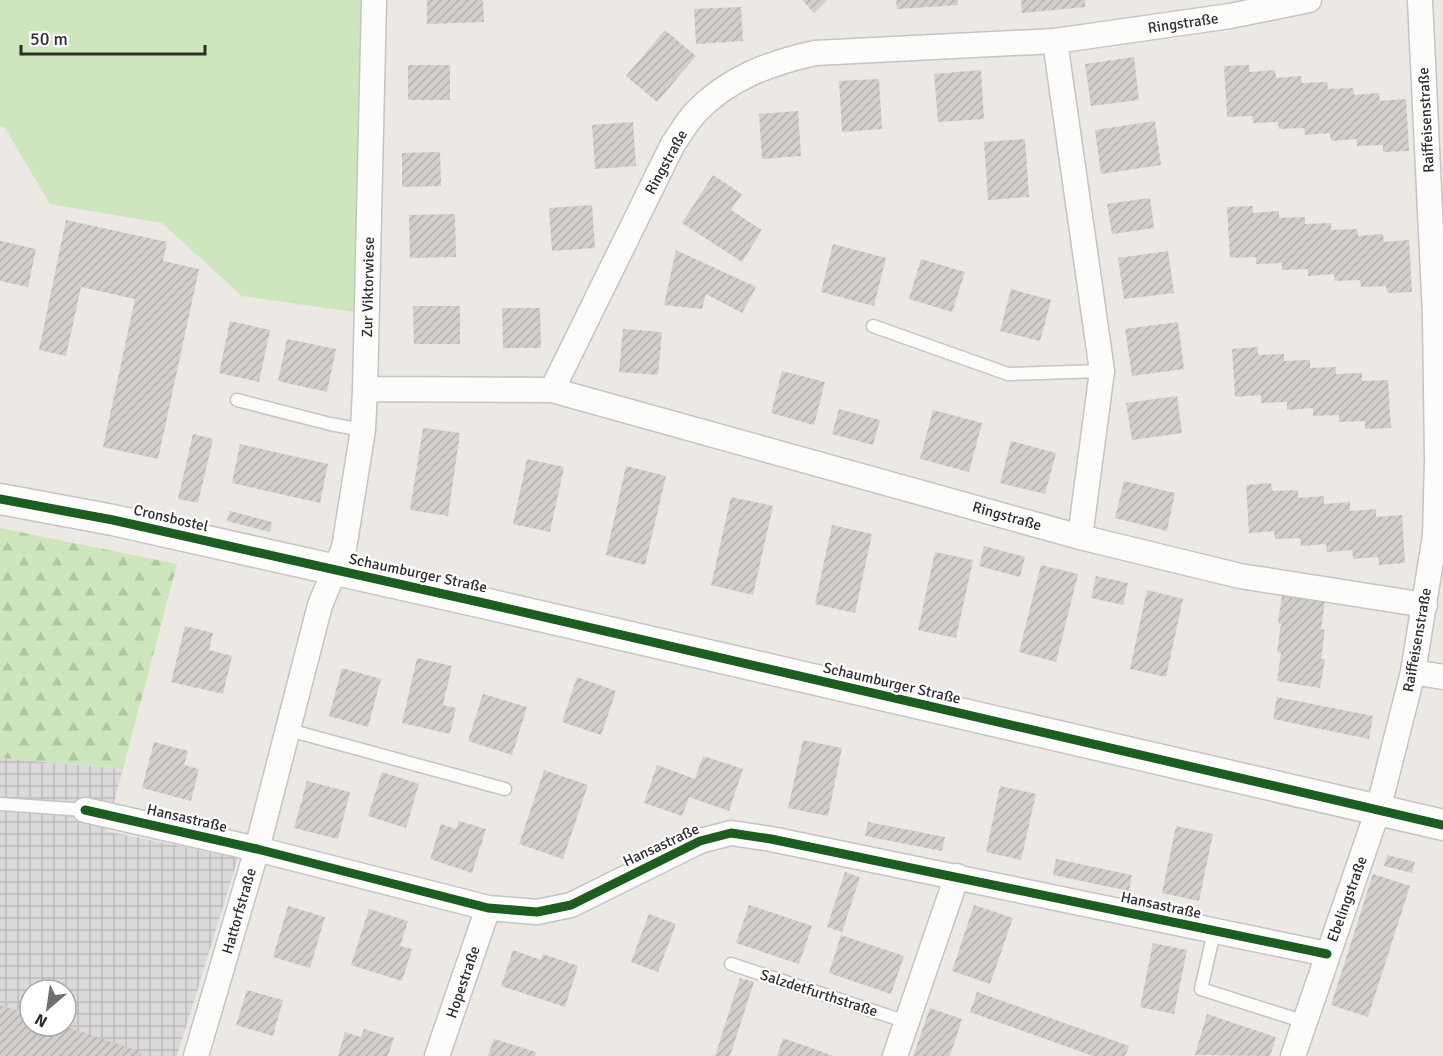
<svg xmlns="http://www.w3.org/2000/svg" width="1443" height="1056" viewBox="0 0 1443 1056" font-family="Signika,sans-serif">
<defs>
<pattern id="industrial-grid" width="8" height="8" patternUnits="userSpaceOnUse" patternTransform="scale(1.5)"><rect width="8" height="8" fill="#dcd9db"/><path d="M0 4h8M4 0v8" fill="none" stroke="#bdbbbc"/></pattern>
<pattern id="forest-firs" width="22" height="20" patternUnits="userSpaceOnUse" patternTransform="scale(1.5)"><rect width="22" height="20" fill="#cee6be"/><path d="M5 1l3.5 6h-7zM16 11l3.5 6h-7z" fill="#b1c6a4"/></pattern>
<pattern id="building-hatch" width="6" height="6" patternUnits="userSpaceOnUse" patternTransform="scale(1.5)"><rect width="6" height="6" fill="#d1cecb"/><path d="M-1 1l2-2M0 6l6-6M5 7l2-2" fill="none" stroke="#b4b1af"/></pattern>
</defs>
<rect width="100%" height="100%" fill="#ece8e4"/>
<path fill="url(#industrial-grid)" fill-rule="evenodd" d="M0,758L123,769L106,831L238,858L177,1056H0ZM30,990H66V1026H30Z"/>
<path fill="#cee6be" d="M0,0H369L361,313L242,296L162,223L50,204L5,128L0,126Z"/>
<path fill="url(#forest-firs)" d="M0,528L177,564L123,769L0,758Z"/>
<path fill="url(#building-hatch)" d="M427,0H483L484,22L427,24Z
M802,0H827L814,13Z
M896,0H958V5L897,9Z
M1021,0H1085V7L1022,13Z
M741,7L743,41L696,44L694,9Z
M665,30L696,56L657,102L626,76Z
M1134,57L1139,100L1091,106L1085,64Z
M408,65H450V100H408Z
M1249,65L1250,72L1275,70L1276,78L1301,76L1302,83L1327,82L1328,89L1353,88L1354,95L1379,93L1380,101L1406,99L1409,151L1383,152V145L1357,146V139L1331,141L1330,133L1305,135L1304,128L1279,129L1278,122L1253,123L1252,116L1227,117L1224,66Z
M981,70L984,119L938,122L934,74Z
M879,79L882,129L842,132L839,81Z
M798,111L801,156L762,159L759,114Z
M1155,121L1161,165L1101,174L1095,130Z
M633,122L636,166L595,169L592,125Z
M1025,139L1029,197L988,200L984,142Z
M440,152L441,186L402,187V153Z
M713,175L742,194L731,210L762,230L742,262L682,223Z
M1150,198L1154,228L1112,234L1107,204Z
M592,205L595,248L552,251L549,208Z
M1253,206V213L1279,211V218L1305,217V224L1331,223V230L1357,229L1358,236L1383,234L1384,242L1409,240L1412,292L1387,293L1386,286L1361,287L1360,280L1335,281L1334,274L1308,276V269L1282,270V263L1256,264V257L1230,258L1227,207Z
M455,214L456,257L410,258L409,215Z
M66,220L167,242L163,261L199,269L158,459L103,447L135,299L81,287L66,356L39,350Z
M0,241L36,249L28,287L0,281Z
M833,244L886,258L874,306L821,292Z
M676,250L756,287L742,313L706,294L702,309L664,305Z
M1168,251L1174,293L1124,299L1118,258Z
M921,259L965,272L952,312L909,299Z
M1011,289L1051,300L1040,341L1000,331Z
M413,306H460V344H414Z
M502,308H540L541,348H503Z
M230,321L270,330L259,382L219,373Z
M1178,322L1184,369L1132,376L1125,329Z
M623,329L662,332L658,375L619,372Z
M287,339L336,349L327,392L278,381Z
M1258,347V355L1284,354V361L1310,360V368L1336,367V374L1362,373V381L1388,380L1391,428L1365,429V421L1339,422V415L1313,416V408L1287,410V402L1261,403V395L1235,397L1232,349Z
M782,371L825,382L814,425L771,413Z
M1177,396L1182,433L1132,440L1126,403Z
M839,409L880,420L873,445L832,434Z
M933,410L982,423L969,472L920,459Z
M423,428L460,433L448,516L410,510Z
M193,434L213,439L198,503L178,499Z
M1011,441L1056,453L1045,494L1000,483Z
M240,444L328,464L320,503L232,483Z
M527,459L564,467L550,532L513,524Z
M626,466L666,476L645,565L606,555Z
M1124,481L1175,493L1167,531L1115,518Z
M1271,483L1272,491L1298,490V498L1324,496V504L1350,502V511L1376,509V517L1402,515L1405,563L1379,565L1378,557L1353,559L1352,550L1327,552L1326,544L1301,546L1300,538L1275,539L1274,531L1249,533L1246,485Z
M731,497L773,506L753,595L711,585Z
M230,511L272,522L270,532L227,521Z
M832,525L872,534L855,613L815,604Z
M984,546L1025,557L1020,577L979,566Z
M935,552L973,560L956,638L918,630Z
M1041,565L1078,574L1056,662L1019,652Z
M1096,576L1128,583L1123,605L1091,598Z
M1147,590L1183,599L1166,677L1130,669Z
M1282,595L1325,601L1321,629L1325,630L1321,659H1325L1320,688L1277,681L1281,653L1277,652L1281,624L1278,623Z
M185,626L213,633L209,650L232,656L223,694L171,682Z
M417,658L452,666L443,705L456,708L450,734L402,723Z
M342,668L381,679L368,727L329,716Z
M577,677L616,691L601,735L562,722Z
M483,694L527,707L512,755L468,741Z
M1277,697L1373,716L1369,739L1273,719Z
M803,740L842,748L828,816L788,808Z
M154,742L188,751L184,765L199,769L191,801L142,788Z
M703,756L743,769L729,811L689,797L682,816L644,803L657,765L695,779Z
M544,770L588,785L563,859L519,844Z
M382,772L419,784L406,828L368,816Z
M307,781L350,792L338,839L294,828Z
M1000,786L1036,794L1021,860L986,852Z
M459,821L486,829L472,873L430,859L441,824L456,829Z
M868,822L945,837L942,851L865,836Z
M1176,826L1213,834L1199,901L1162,893Z
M1387,855L1415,862L1412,873L1384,866Z
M1056,859L1132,875L1129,891L1053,875Z
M845,872L860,877L842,932L827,927Z
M1373,874L1410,886L1368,1017L1331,1005Z
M749,905L812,926L799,964L736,943Z
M974,905L1013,918L990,984L952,971Z
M288,906L325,917L310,968L273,957Z
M369,909L408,921L400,946L412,949L402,981L351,965Z
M649,914L676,924L658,972L631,962Z
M841,935L904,956L891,994L829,973Z
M1153,943L1187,950L1174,1014L1140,1007Z
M513,950L541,960L543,954L578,966L565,1007L501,986Z
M740,978L754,982L730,1056H715Z
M247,990L283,1000L273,1036L236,1025Z
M977,992L1129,1046L1125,1056H1093L970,1012Z
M0,1005L30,1015V1026H64L142,1052L141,1056H0Z
M930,1008L962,1019L950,1056H913Z
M1207,1014L1276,1037L1270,1056L1195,1055Z
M364,1029L394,1038L388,1056H338L345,1032L361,1037Z
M783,1038L834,1056H777Z
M494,1039L536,1052L535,1056H488Z"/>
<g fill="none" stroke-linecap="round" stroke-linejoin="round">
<g stroke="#c5c4c5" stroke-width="15">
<path id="service" d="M873,326L1008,374L1102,371
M237,400L330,424L363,430
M289,730L505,789
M0,804L85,810
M1214,932L1201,989L1305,1022
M731,964L907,1022"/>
</g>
<g stroke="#c5c4c5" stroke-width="27">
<path id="minor" d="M1055,41L1102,371L1080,537
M365,389L552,390L673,144C680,134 687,122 695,113C728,78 770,63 815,53L1055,41L1230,16L1309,0
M552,390L1080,537L1240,576L1425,605
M1413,672L1443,677
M85,810L257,849L488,908L537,912L571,905L700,841L731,833L771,839L1327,954
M196,1056L257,849L320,605L344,548L363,430L365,389L374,0
M437,1056L488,908
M895,1056L957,876
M1293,1056L1378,810L1413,672L1435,536L1437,460L1435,316L1420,0"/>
</g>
<g stroke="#c5c4c5" stroke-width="33">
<path id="tertiary" d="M0,499L113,520L488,604L1443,825"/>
</g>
<use href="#service" stroke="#fcfcfb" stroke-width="12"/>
<use href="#minor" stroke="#fcfcfb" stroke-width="24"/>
<use href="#tertiary" stroke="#fcfcfb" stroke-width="30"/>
<g stroke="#fff" stroke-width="13">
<path id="cycleway" d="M0,499L113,520L488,604L1443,825
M85,810L257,849L488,908L537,912L571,905L700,841L731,833L771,839L1327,954"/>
</g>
<use href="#cycleway" stroke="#1b5e20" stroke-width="9"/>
</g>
<g text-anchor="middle" stroke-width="4.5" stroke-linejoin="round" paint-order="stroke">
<g font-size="15" fill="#2e2e2e" stroke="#fff">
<text transform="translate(1183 23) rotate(-8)" y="5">Ringstraße</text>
<text transform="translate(1426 120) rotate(-93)" y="5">Raiffeisenstraße</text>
<text transform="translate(666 162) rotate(-61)" y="5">Ringstraße</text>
<text transform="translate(368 287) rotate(-89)" y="5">Zur Viktorwiese</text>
<text transform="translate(1007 516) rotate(16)" y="5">Ringstraße</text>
<text transform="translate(171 518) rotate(13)" y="5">Cronsbostel</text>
<text transform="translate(418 573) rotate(12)" y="5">Schaumburger Straße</text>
<text transform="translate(1417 640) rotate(-80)" y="5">Raiffeisenstraße</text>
<text transform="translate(892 683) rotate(13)" y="5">Schaumburger Straße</text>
<text transform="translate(187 818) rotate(13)" y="5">Hansastraße</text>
<text transform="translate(661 845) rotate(-25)" y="5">Hansastraße</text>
<text transform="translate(1347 899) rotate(-70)" y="5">Ebelingstraße</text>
<text transform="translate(1161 905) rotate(12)" y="5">Hansastraße</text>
<text transform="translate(239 911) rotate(-74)" y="5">Hattorfstraße</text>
<text transform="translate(463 982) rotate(-71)" y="5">Hopestraße</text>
<text transform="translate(819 993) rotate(18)" y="5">Salzdetfurthstraße</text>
</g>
</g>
<g transform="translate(48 1008) rotate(209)"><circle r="28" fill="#ffffff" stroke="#ababab" stroke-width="1.5"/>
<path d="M0-4.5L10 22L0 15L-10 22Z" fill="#706f6e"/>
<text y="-9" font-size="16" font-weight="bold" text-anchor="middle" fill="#2e2e2e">N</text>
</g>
<path d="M21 45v9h184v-9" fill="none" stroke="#2e2e2e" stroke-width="3"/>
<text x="30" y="45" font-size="18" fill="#2e2e2e" stroke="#ffffff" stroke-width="4.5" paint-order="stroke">50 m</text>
</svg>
